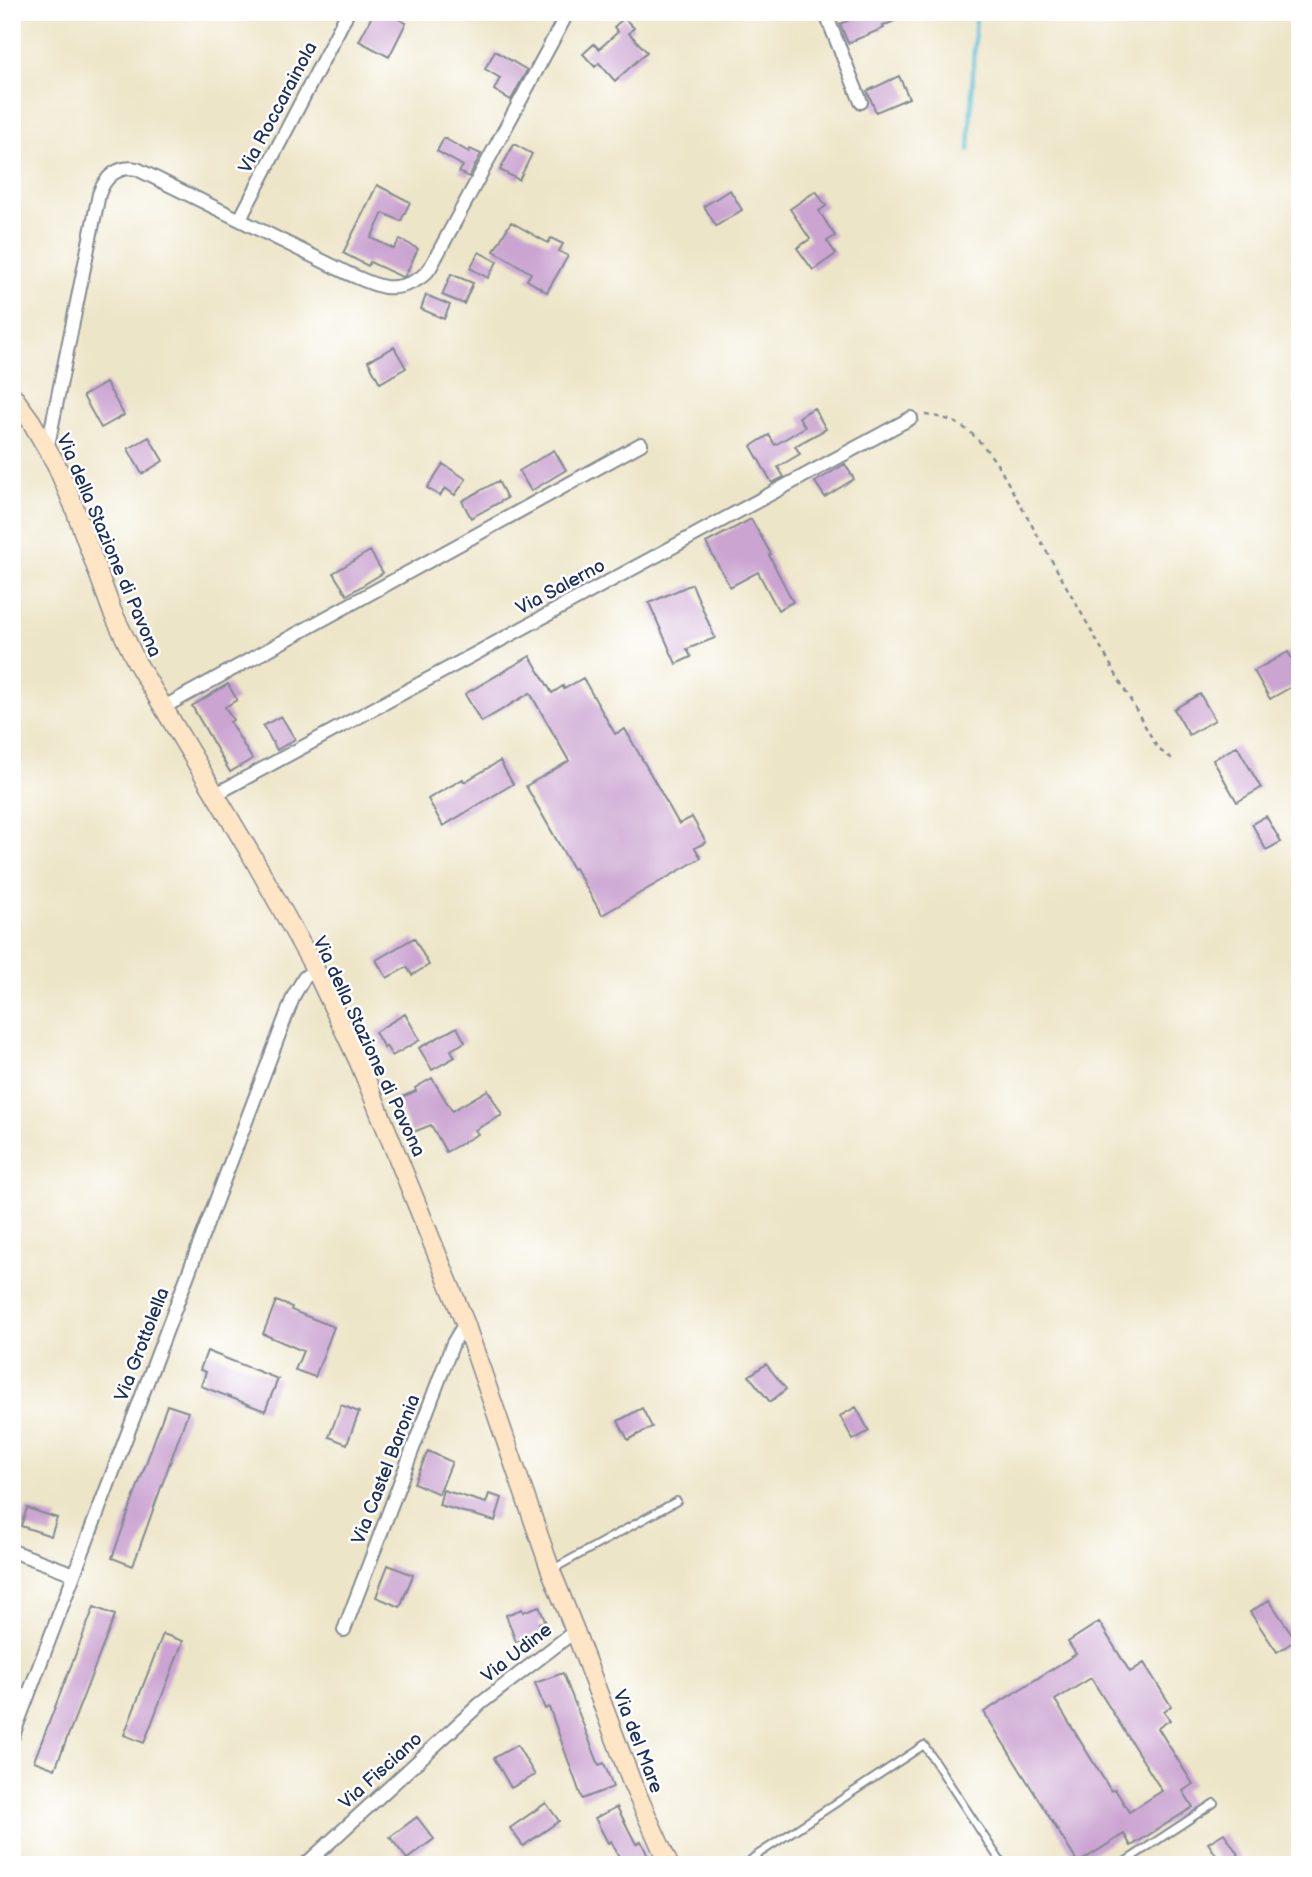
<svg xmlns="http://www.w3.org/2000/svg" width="1312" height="1877" viewBox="0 0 1312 1877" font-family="'Balsamiq Sans',sans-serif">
<rect width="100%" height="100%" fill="#fff"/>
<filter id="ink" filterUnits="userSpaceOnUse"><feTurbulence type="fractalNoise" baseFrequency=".0143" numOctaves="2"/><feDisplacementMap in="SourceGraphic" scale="14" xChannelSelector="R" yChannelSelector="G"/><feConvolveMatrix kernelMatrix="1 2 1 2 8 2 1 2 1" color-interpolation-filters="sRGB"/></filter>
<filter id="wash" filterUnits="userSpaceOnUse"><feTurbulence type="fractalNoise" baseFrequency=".00686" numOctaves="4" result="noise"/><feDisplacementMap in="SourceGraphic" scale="28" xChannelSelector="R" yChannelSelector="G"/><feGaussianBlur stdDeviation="1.57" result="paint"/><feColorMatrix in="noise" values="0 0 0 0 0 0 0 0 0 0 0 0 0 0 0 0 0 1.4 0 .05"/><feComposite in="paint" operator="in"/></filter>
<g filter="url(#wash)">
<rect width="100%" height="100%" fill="#ede5c7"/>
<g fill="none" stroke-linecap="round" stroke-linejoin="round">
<path stroke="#56bdd4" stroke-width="4.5" d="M969,150L976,12"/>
</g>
<g id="blocks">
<path fill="#cba4d1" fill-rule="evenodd" d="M374,12H385L406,23L389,57L359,41Z
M868,12H914L883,26L884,28L848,43L840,24Z
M624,18L634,28L629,33L647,52L615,81L599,63L595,67L583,54L594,44L599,49L618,32L614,27Z
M495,51L527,70L511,100L494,90L500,78L485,69Z
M899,76L909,98L876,112L867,91Z
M444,138L469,152L470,149L481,154L469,177L459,172L463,166L437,151Z
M514,144L532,154L519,180L500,170Z
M377,185L410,202L401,221L383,213L371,238L394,249L400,239L418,249L405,276L402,277L370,262L368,266L343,253Z
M730,190L742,210L716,226L704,206Z
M816,191L826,206L819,211L835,236L827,241L836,254L813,270L797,248L810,239L790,209Z
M511,222L548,243L551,238L563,244L559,251L568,256L547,292L527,280L531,273L494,251Z
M479,252L497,262L488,278L470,268Z
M451,274L473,283L464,304L442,295Z
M426,295L450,305L444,319L421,309Z
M394,347L406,368L380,383L368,361Z
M106,383L124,415L101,428L83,396Z
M814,408L826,429L795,446L800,454L778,467L784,477L772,483L751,446L769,435L775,445L805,427L799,417Z
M149,437L163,461L142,474L128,449Z
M554,450L566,470L531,491L519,471Z
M443,464L466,479L455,495L445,488L440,496L427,488Z
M845,464L854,479L825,497L815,482Z
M498,481L507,498L471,518L462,501Z
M751,519L771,554L769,555L793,602L778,610L758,572L730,587L706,543Z
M370,551L383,573L347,595L333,573Z
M692,584L715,638L687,649L691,657L676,664L649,603Z
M1288,652L1300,672V682L1270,699L1254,671Z
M530,656L552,693L563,686L564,689L583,678L615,734L625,729L679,824L692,817L706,842L695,848L701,858L602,915L575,868L573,869L526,786L569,761L530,693L481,722L465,694Z
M228,684L237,700L225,707L233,720L230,722L252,759L230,772L192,706Z
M1200,694L1215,720L1189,735L1174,709Z
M281,716L295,739L277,750L263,726Z
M1237,746L1261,788L1237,802L1213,760Z
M500,761L513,784L443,826L428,799L463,779L464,782Z
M1266,816L1281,842L1266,850L1252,824Z
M414,938L429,965L412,975L407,967L387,978L376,960Z
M405,1014L420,1040L392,1056L386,1046L384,1048L375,1032Z
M457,1027L465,1042L451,1050L455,1057L432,1070L419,1048Z
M432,1078L452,1111L488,1090L502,1115L475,1130L478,1134L446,1152L431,1125L411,1133L397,1099L416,1091L415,1088Z
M276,1301L292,1307L291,1310L334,1327L315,1377L295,1370L303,1351L263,1334Z
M207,1351L278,1379L265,1411L201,1386L206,1372L200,1370Z
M766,1364L786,1389L770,1402L749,1376Z
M167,1405L188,1412L133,1566L112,1558Z
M341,1405L359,1412L347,1444L329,1437Z
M856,1407L869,1431L853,1440L840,1416Z
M642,1408L652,1427L628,1440L618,1421Z
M428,1451L452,1462L439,1494L414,1483Z
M443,1490L486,1503L489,1494L502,1498L495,1521L439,1505Z
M27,1508L57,1518L51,1536L21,1526Z
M388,1565L413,1575L400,1607L376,1597Z
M1269,1600L1296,1640L1277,1652L1250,1612Z
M539,1606L545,1621L539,1623L543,1632L516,1642L506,1615L522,1609L523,1612Z
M94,1607L115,1615L55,1769L34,1761Z
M1099,1622L1130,1672L1144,1663L1171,1706L1164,1711L1170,1720L1158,1728L1193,1784L1183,1791L1193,1807L1131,1846L1124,1834L1078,1863L984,1712L1076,1654L1068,1642ZM1091,1678L1162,1791L1129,1812L1115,1789L1111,1791L1055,1700Z
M163,1634L183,1641L144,1743L124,1735Z
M563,1673L599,1765L604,1763L613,1787L582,1799L549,1707L545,1709L535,1683Z
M517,1745L535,1775L511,1788L494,1758Z
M546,1803L559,1821L523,1846L510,1828Z
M617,1807L636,1844L641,1841L652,1865H623L611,1841L608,1843L595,1818Z
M417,1817L434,1839L407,1859L390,1837Z
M1224,1833L1245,1865H1223L1208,1843Z"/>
</g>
</g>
<g filter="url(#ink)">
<use href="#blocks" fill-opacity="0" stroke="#848a92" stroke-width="2"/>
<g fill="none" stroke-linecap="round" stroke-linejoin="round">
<g stroke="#848a92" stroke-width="10">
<path id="service" d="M553,1569L677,1501
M745,1865L754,1857L924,1745L1003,1865
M1120,1865L1214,1803"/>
</g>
<g stroke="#848a92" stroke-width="16">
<path id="minor" d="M825,12L861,102
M240,219L348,12
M47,450L99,194C105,177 118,165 137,169L347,273C359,278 372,285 385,287C401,289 421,281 430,268L568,12
M164,707L641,444
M216,794L911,418
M12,1551L74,1574
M344,1630L453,1343L465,1323
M12,1738L294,995L304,978L315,969
M305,1865L480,1704L575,1631"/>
</g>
<g stroke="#848a92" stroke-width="21">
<path id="secondary" d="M12,395L31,421L56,464L73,504L112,611L137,663L252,856L315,969L359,1062L465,1323L551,1571L575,1631L632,1783L669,1865"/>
</g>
<path stroke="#848a92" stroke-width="2.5" stroke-dasharray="5 5" stroke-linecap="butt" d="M925,415C963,418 979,438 999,467L1158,749L1174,760"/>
<use href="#service" stroke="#fff" stroke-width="6"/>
<use href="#minor" stroke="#fff" stroke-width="12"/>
<use href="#secondary" stroke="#fde5c5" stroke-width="18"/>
</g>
</g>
<g text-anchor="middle" stroke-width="5" stroke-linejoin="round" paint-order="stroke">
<g font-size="19" fill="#1b2f5e" stroke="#fff">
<text transform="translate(277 107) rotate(-62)" y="7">Via Roccarainola</text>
<text transform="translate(110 545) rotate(67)" y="7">Via della Stazione di Pavona</text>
<text transform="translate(560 586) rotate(-28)" y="7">Via Salerno</text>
<text transform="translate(370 1046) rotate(65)" y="7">Via della Stazione di Pavona</text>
<text transform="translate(141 1344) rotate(-69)" y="7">Via Grottolella</text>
<text transform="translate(385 1469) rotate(-69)" y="7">Via Castel Baronia</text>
<text transform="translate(516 1652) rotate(-38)" y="7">Via Udine</text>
<text transform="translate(639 1741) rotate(69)" y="7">Via del Mare</text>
<text transform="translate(380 1770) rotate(-42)" y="7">Via Fisciano</text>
</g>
</g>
<rect width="1312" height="1877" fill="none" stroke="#fff" stroke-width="42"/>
</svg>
